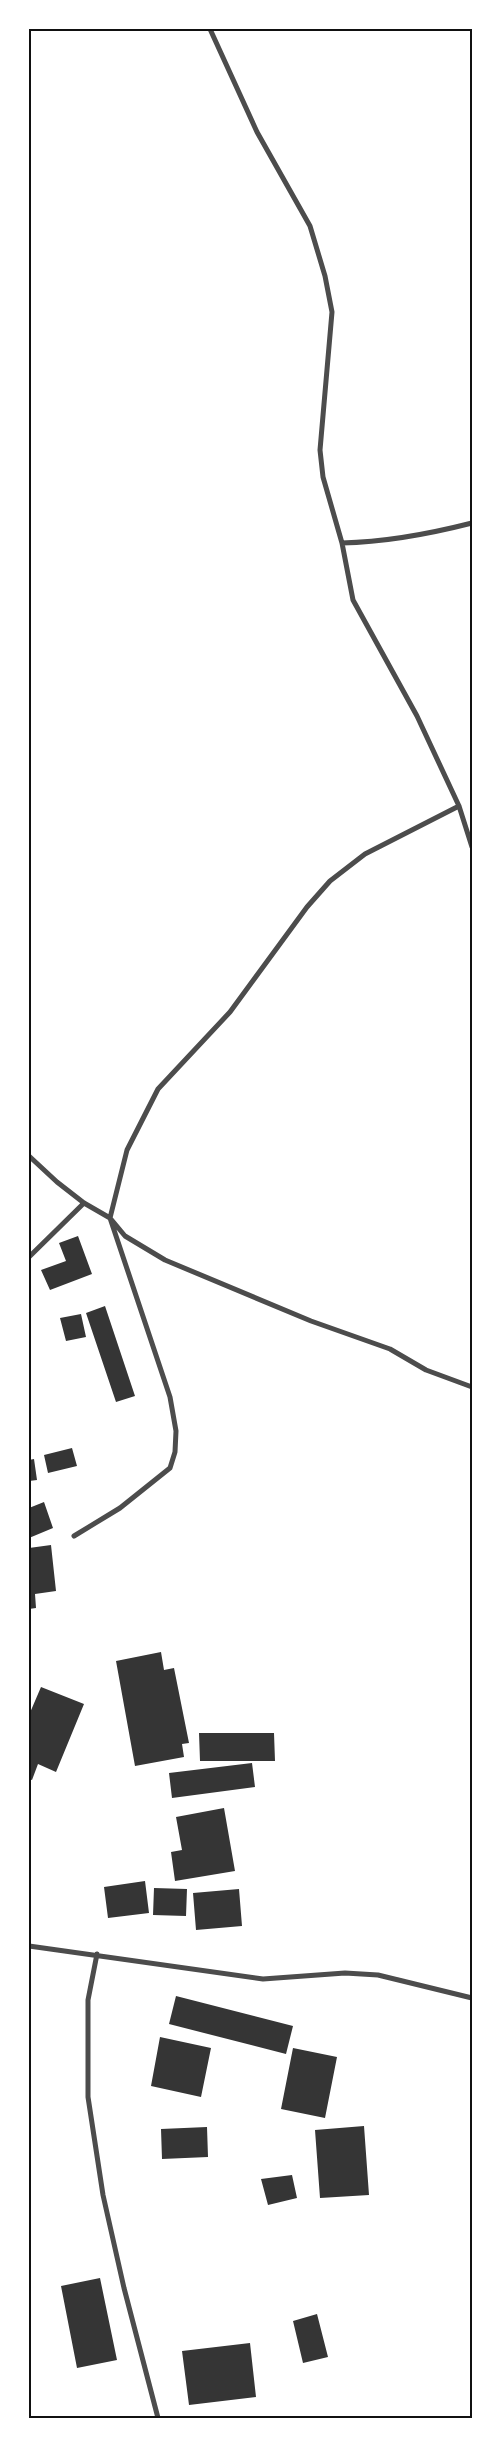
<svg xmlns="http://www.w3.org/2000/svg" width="501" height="2447" viewBox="0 0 501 2447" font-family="'Space Grotesk',sans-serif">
<rect width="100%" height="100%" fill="#fff"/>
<path fill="#353535" d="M78,1236L92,1274L50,1290L41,1270L66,1261L59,1243Z
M105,1306L135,1396L116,1402L86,1313Z
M81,1314L86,1337L66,1341L60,1318Z
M72,1448L77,1466L48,1473L44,1455Z
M34,1459L37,1480L29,1481V1460Z
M44,1502L53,1528L29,1538V1508Z
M51,1545L56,1591L35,1594L36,1608L29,1609V1548Z
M161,1652L164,1670L174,1668L189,1743L182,1744L184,1757L135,1766L116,1661Z
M41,1687L84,1704L56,1772L38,1764L32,1780L29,1779V1715Z
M199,1733H274L275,1761H200Z
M252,1763L255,1787L172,1798L169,1773Z
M224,1808L235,1871L175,1881L171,1852L182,1850L176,1817Z
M145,1881L149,1913L108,1918L104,1887Z
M154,1888L187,1889L186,1916L153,1915Z
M239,1889L242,1926L196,1930L193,1893Z
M176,1996L293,2026L286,2054L169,2024Z
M160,2037L211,2048L201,2097L151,2086Z
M293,2048L337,2057L325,2118L281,2109Z
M364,2126L369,2195L320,2198L315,2130Z
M207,2127L208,2157L162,2159L161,2129Z
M292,2175L297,2198L268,2205L261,2179Z
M100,2278L117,2360L77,2368L61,2286Z
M317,2314L328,2357L303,2363L293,2321Z
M250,2343L256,2397L189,2405L182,2351Z"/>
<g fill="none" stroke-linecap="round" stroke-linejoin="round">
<path stroke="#4c4c4c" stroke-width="5" d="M210,29L257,132L310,226L325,276L332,312L320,450L323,477L342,543L353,600L417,716L459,806L472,847
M342,543C387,542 429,534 472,523
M29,1156L57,1182L84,1203L110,1218L125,1236L165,1260L311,1321L390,1349L426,1370L472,1387
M29,1257L84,1203
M74,1536L120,1508L170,1468L175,1452L176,1431L170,1397L110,1218L127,1150L158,1089L230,1012L307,907L330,881L365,854L459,806
M29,1946L263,1979L345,1973L378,1975L472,1998
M97,1954L88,2000V2097L103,2195L124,2288L158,2418"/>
</g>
<rect width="501" height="2447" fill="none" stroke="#ffffff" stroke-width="60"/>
<rect x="30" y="30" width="441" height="2387" fill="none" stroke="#111" stroke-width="2"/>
</svg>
